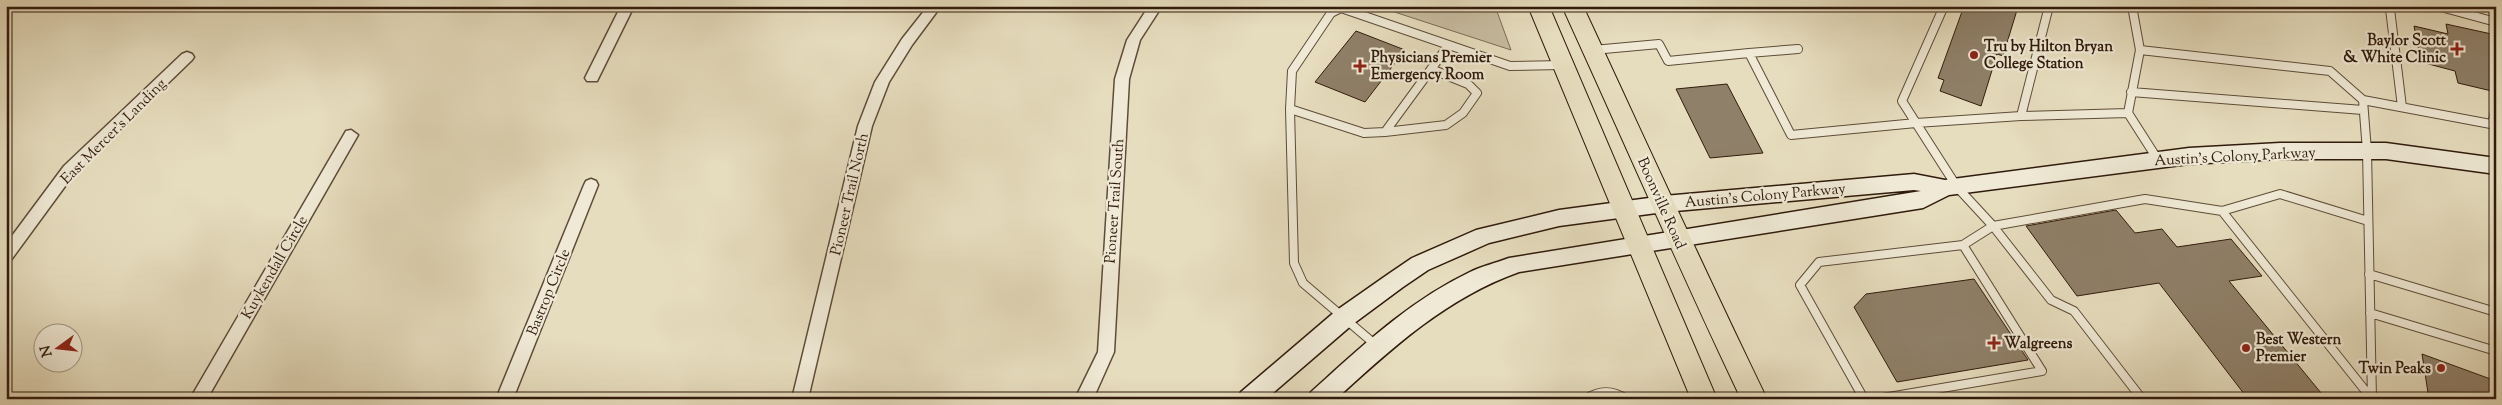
<svg xmlns="http://www.w3.org/2000/svg" width="2502" height="405" viewBox="0 0 2502 405" font-family="'Sorts Mill Goudy',serif">
<rect width="100%" height="100%" fill="#e6ddbe"/>
<filter id="stains"><feTurbulence type="fractalNoise" baseFrequency=".004" numOctaves="4"/><feColorMatrix values="0 0 0 0 .2 0 0 0 0 .09 0 0 0 0 .02 0 0 0 .5 -.17"/></filter>
<radialGradient id="worn" r=".72"><stop offset=".6" stop-color="#630" stop-opacity="0"/><stop offset="1" stop-color="#630" stop-opacity=".3"/></radialGradient>
<path fill="#c7bca0" stroke="#7c6c56" d="M1376,6H1495L1511,50Z"/>
<path fill="#8f8069" stroke="#301b0c" d="M1964,6H2004L2017,10L2003,56L1997,54L1981,106L1940,91L1944,80L1938,78Z
M2446,24L2496,35V92L2458,83L2455,71L2421,62L2414,26L2448,34Z
M1356,31L1405,50L1365,102L1315,82Z
M1727,84L1763,153L1710,158L1676,89Z
M2116,210L2135,233L2162,229L2177,247L2231,239L2262,276L2229,281L2326,399H2248L2159,283L2077,296L2026,226Z
M1974,279L2028,360L1897,382L1854,307L1866,294Z
M2422,354L2496,381V399H2429Z"/>
<g fill="none" stroke-linecap="round" stroke-linejoin="round">
<g stroke="#5e4c38" stroke-width="10">
<path id="lane" d="M1944,6L1902,101L1916,123L2021,116L2128,113
M2132,6L2140,50
M2397,6L2390,9L2402,107
M2437,6L2496,22
M1593,50L1659,44L1668,61L1749,53L1791,135L1916,123L1957,187L1993,226L2051,300L2074,311L2142,399
M1749,53L1798,49
M2131,92L2363,110
M1290,109L1364,133L1385,132L1448,46
M2021,116L2049,6
M2492,124L2496,108
M1385,132L1446,125L1463,113L1477,93L1468,84L1431,69
M2158,160L2128,113L2140,50L2330,71L2363,100
M2222,211L2372,399
M2369,274L2496,312
M2370,313L2496,351
M1377,346L1303,283L1294,263L1290,109L1292,71L1331,13L1341,8L1510,66L1562,65
M1586,399C1599,390 1613,390 1626,399
M1864,399L1800,285L1819,262L1963,245
M1877,399L2042,371L1963,245L1993,226L2145,199L2222,211L2280,194L2368,221
M2372,399L2367,151L2363,100L2496,125"/>
</g>
<g stroke="#5e4c38" stroke-width="3">
<path id="street" d="M621,6H634L597,81H587L585,78Z
M928,6H941L912,45L889,82L872,126L808,399H792L858,126L875,82L902,39Z
M1149,6H1162L1140,40L1129,79L1114,352L1093,399H1075L1098,352L1115,79L1127,40Z
M187,52L192,54L194,57L192,60L74,174L11,260L6,262V244L64,166L182,54Z
M351,130L358,135L207,399H190L346,131Z
M591,179L596,181L598,185L513,399H496L584,185L586,181Z"/>
</g>
<g stroke="#301b0c" stroke-width="3">
<path id="secondary" d="M2280,143H2386L2496,158V174L2386,159H2280L2189,164L1949,195L1923,208L1519,272C1446,298 1392,348 1336,399H1307L1311,392C1360,348 1409,301 1470,272C1482,266 1496,263 1509,258L1921,191L1914,190L1664,212L1559,226L1489,243L1428,270L1403,287L1353,324L1266,399H1237L1241,392L1337,310L1387,275L1412,258L1476,230L1559,210L1664,196L1914,174L1945,180L2189,148Z"/>
</g>
<g stroke="#301b0c" stroke-width="2">
<path id="primary" d="M1528,6H1549L1717,399H1691Z
M1562,6H1583C1644,137 1704,269 1767,399H1741C1679,269 1622,137 1562,6Z"/>
</g>
<use href="#lane" stroke="#efe9d5" stroke-width="8"/>
<use href="#street" fill="#efe9d5" fill-rule="evenodd"/>
<use href="#secondary" fill="#efe9d5" fill-rule="evenodd"/>
<use href="#primary" fill="#e6ddbe" fill-rule="evenodd"/>
</g>
<g fill="#8f2418" stroke="#efe9d5" stroke-width="2">
<path d="M2454.5 41.5h5v5h5v5h-5v5h-5v-5h-5v-5h5z"/>
<circle cx="1974" cy="55" r="5"/>
<path d="M1357.5 58.5h5v5h5v5h-5v5h-5v-5h-5v-5h5z"/>
<path d="M1991.5 335.5h5v5h5v5h-5v5h-5v-5h-5v-5h5z"/>
<circle cx="2246" cy="348" r="5"/>
<circle cx="2441" cy="368" r="5"/>
</g>
<g text-anchor="middle" stroke-width="4.5" stroke-linejoin="round" paint-order="stroke">
<g font-size="15" font-weight="bold" fill="#301b0c" stroke="#efe9d5" text-anchor="start">
<text x="2446" y="45" text-anchor="end">Baylor Scott<tspan x="2446" dy="17">&amp; White Clinic</tspan></text>
<text x="1984" y="51">Tru by Hilton Bryan<tspan x="1984" dy="17">College Station</tspan></text>
<text x="1371" y="62">Physicians Premier<tspan x="1371" dy="17">Emergency Room</tspan></text>
<text x="2256" y="344">Best Western<tspan x="2256" dy="17">Premier</tspan></text>
<text x="2004" y="348">Walgreens</text>
<text x="2431" y="373" text-anchor="end">Twin Peaks</text>
</g>
<g font-size="15" fill="#301b0c" stroke="#efe9d5">
<text transform="translate(113 131) rotate(-45)" y="5">East Mercer's Landing</text>
<text transform="translate(2235 156) rotate(-3)" y="5">Austin's Colony Parkway</text>
<text transform="translate(849 194) rotate(-77)" y="5">Pioneer Trail North</text>
<text transform="translate(1765 195) rotate(-5)" y="5">Austin's Colony Parkway</text>
<text transform="translate(1114 201) rotate(-86)" y="5">Pioneer Trail South</text>
<text transform="translate(1662 203) rotate(66)" y="5">Boonville Road</text>
<text transform="translate(274 267) rotate(-60)" y="5">Kuykendall Circle</text>
<text transform="translate(548 292) rotate(-68)" y="5">Bastrop Circle</text>
</g>
</g>
<rect width="2502" height="405" fill="none" stroke="#e6ddbe" stroke-width="25"/>
<rect x="8" y="8" width="2487" height="390" fill="none" stroke="#301b0c" stroke-width="2.5"/>
<rect x="12" y="12" width="2477" height="380" fill="none" stroke="#301b0c"/>
<g transform="translate(58 348) rotate(255)"><circle r="24" fill="#efe9d5" stroke="#a39785"/>
<path d="M0-4L9 19L0 12L-9 19Z" fill="#8f2418"/>
<text y="-8" font-size="14" font-weight="bold" text-anchor="middle" fill="#301b0c">N</text>
</g>
<rect width="100%" height="100%" filter="url(#stains)"/>
<rect width="100%" height="100%" fill="url(#worn)"/>
</svg>
